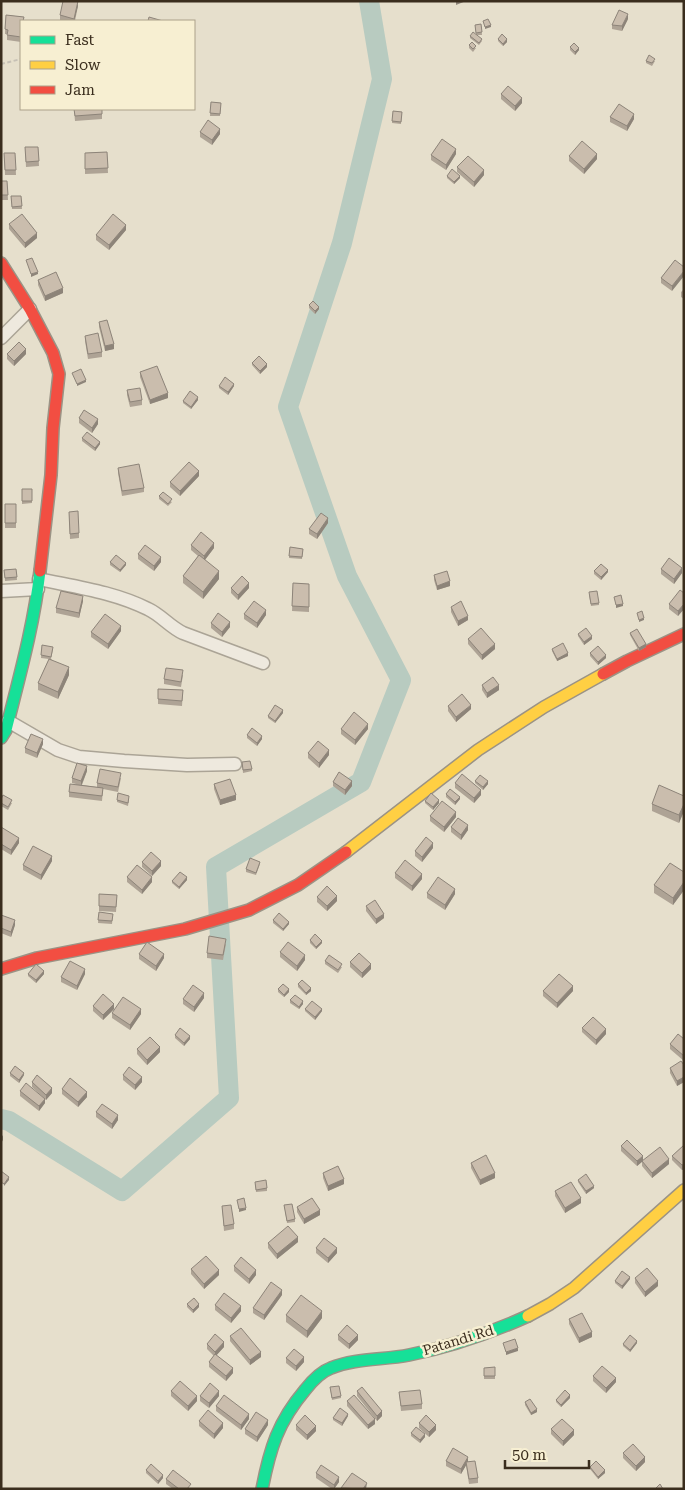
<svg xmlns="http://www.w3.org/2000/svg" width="685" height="1490" viewBox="0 0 685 1490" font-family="'Roboto Serif',serif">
<rect width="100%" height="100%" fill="#e6dfcc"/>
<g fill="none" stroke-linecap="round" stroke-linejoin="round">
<path stroke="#b8cbc0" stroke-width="20" d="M1,1119L9,1121L122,1191L229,1098L216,867L361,782L401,680L347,576L288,407L342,243L382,79L369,1"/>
<g stroke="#aba496" stroke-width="15">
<path id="street" d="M1,338L30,309
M39,579C76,587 114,592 148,609C161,615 170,627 183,633L263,663
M1,591L38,589
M8,721L58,750L79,757L124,761L187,765L235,764"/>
</g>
<g stroke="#9b9385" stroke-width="14">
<path id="fast" d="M1,738L6,730C19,678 34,625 40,571
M262,1489C270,1448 278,1422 305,1390C312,1381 320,1372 331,1368C355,1358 384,1360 409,1355C450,1347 490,1333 528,1316"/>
</g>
<g stroke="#9b9385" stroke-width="14">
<path id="slow" d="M346,852L478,750L544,707L603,674
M528,1316L550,1304L574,1288L684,1190"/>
</g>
<g stroke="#9b9385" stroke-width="14">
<path id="jam" d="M1,263L30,309L53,353L59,374L53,428L51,475L40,571
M603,674L627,661L684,634
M1,969L37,958L185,929L249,910L298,885L346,852"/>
</g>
<path stroke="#c6c0b5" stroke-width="2" stroke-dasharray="4 2.5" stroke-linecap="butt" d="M1,64L21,59"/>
<use href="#street" stroke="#eee9de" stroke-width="12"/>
<use href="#fast" stroke="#16e098" stroke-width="11"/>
<use href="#slow" stroke="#ffcf43" stroke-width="11"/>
<use href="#jam" stroke="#f24e42" stroke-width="11"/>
</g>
<path fill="#aea395" d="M78,6L75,21H65L60,20V15Z
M6,15L24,17V21H21V42L7,40V34H5Z
M628,19L622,31L612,29V25Z
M481,24L482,35H477L482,41L479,45L470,38V36L476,34L475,25Z
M498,39L507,42L503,46L498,41Z
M469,45L476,48L473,52L469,48Z
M570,47L579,50L575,55L570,50Z
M646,61H655L652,66L646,63Z
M501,94L522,103L515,111L501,99Z
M211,102L221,103L220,116H210Z
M74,109H102V119L75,121Z
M393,111L402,112L401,124L392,123Z
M610,117L634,119L627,131L610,122Z
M200,132L220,134L212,145L200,137Z
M25,147H38L39,166L26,167Z
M107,152L108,173L85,174V153Z
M4,153H15L16,175H5Z
M456,154L446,170L431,160V155Z
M569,156L597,159L584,174L569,161Z
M457,167L484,175L474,187L457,172Z
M447,176L460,178L454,184L447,178Z
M1,181H7L8,200H1Z
M11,196H21L22,209H12Z
M9,224L37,238L25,248L9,229Z
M126,230L109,250L96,240V235Z
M675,260L672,291L661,283V278Z
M38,280L63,293L45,301L38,285Z
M684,289V299L681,297V292Z
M309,305L319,309L315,314L309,308Z
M99,322L114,349L105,351L99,327Z
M85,336L102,352V357L88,359L85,341Z
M7,354H26L14,366L7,359Z
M252,363L267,367L260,374L252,365Z
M140,372L168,398L150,404L140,377Z
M219,386H234L228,395L219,388Z
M127,390L142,400V405L130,407L127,395Z
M198,400L191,409L183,403V401Z
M79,418L98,424L92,433L79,423Z
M82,438L100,444L95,451L82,441Z
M118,468L144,488V492L122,496L118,473Z
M199,476L180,496L170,487V482Z
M22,489H32V503L22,504Z
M159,496L172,502L168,506L159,499Z
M5,504H16V528H5Z
M69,512L79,533V538L70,539Z
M328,523L317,539L309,534V529Z
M191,545L214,548L205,560L219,579L203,599L183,583V576L198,556L191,550Z
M290,547L303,549L302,559L289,558Z
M138,554L161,562L154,571L138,559Z
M110,562L126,565L120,572L110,565Z
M16,569L17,580L5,581L4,570Z
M661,569L682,573L674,584L661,574Z
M594,571L608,572L601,580L594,574Z
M434,575L450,586L437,590L434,580Z
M293,583L309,584V612L292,611Z
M231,588H249L238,600L231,593Z
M684,593V609L678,616L669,609V604Z
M589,595L599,603V605L591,606Z
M83,601L79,618L56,613V608Z
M451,607L468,620L458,626L451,612Z
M244,614L266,615L257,628L244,619Z
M211,623L230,627L222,637L211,628Z
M121,631L108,649L91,637V632Z
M630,633L646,647L639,651L630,635Z
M578,634L592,639L584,645L578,636Z
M468,639L495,649L482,660L468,644Z
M42,645L53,649L51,659L69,675L58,699L38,690V683L49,659L41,658Z
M552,649L568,656L557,661L552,651Z
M590,653L606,658L598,665L590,656Z
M183,675L181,687L164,684V679Z
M482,685L499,690L487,698L482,690Z
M158,689L183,690L182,706L158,704Z
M448,706L471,709L456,722L448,711Z
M283,713L275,723L268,718V716Z
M341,729H368L355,745L341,734Z
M247,735L262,739L257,746L247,738Z
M43,744L37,758L25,753V748Z
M308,753L329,755L319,768L308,758Z
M242,762L252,769V771L243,773Z
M87,771L82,785L97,787V783L121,778L118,792L103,789L102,801L69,797V792L76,784L72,783V778Z
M475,781L488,784L483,790L475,783Z
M333,782L352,786L345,795L333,786Z
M455,783L481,795L474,803L455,788Z
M214,784L236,800L220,805L214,789Z
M446,794L460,799L455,805L446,797Z
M684,796V811L679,823L652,811V804Z
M1,799L12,803L8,810L1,806Z
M129,799L128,806L117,802V800Z
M425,801L439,803L433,810L425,803Z
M430,816L456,817L444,832L430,821Z
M1,827L19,843L11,855L1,849Z
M451,827L468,830L461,840L451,832Z
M433,848L422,862L415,856V851Z
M52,861L41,880L23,870V865Z
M142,862L161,866L152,876L142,867Z
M260,864L256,875L246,872V869Z
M684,872V890L673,905L654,893V885Z
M395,873L422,879L412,891L395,878Z
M127,877L152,882L142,894L127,882Z
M187,880L179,889L172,883V881Z
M427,893L455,894L445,910L427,898Z
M99,894L117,895L116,912L99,911Z
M317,897L337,901L327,911L317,902Z
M366,906L384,918L376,924L366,911Z
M99,912L113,914L112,924L98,923Z
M1,915L15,925L11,937L1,933Z
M273,920L289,924L283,931L273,923Z
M310,940L322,943L316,949L310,943Z
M226,944L223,960L207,958V953Z
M280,952L305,960L297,971L280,957Z
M139,954L164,958L156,971L139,959Z
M325,961L342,967L338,973L325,964Z
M350,962L371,969L362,978L350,967Z
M28,974H44L36,983L28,976Z
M85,974L77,990L61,982V977Z
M298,984L311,991L306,995L298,987Z
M278,989L289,992L284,997L278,992Z
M543,991H573L557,1008L543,996Z
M204,998L194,1012L183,1004V999Z
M290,1000L303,1004L299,1009L290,1003Z
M93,1006L114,1009L103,1020L93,1011Z
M305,1009L322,1011L315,1020L305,1011Z
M112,1013L141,1014L130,1030L112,1018Z
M582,1028L606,1034L596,1045L582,1032Z
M175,1035L190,1039L184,1046L175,1038Z
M684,1039V1061L670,1049V1044Z
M137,1049L160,1052L147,1065L137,1054Z
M684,1065V1082L677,1086L670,1073V1068Z
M10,1073L24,1075L19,1083L10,1076Z
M123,1075L142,1082L135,1090L123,1080Z
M32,1082L52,1093L46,1100L32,1087Z
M62,1089L87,1097L78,1107L62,1094Z
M20,1091L45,1103L39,1111L20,1096Z
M96,1112L118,1120L112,1129L96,1117Z
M684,1145V1169L682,1170L672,1160V1156Z
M621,1146L643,1161L637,1166L621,1151Z
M642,1161L669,1164L652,1178L642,1166Z
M471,1163L495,1178L480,1185L471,1168Z
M323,1173L344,1184L328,1191L323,1178Z
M578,1180L594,1188L586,1194L578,1182Z
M255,1182L267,1188V1191L256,1192Z
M555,1191L581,1203L565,1213L555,1196Z
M284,1205L295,1219V1222L287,1223Z
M222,1206L234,1224V1229L224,1231Z
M297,1207L320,1215L304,1224L297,1212Z
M298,1242L277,1259L268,1248V1243Z
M316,1248L337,1253L328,1263L316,1253Z
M234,1266L256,1275L249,1284L234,1271Z
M191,1269L219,1275L204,1289L191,1274Z
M635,1278L658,1286L645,1297L635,1283Z
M630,1279L622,1289L615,1283V1281Z
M282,1295L264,1320L253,1313V1308Z
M187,1304L199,1307L193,1313L187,1307Z
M215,1305L241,1311L231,1323L215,1310Z
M286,1315L322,1318L307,1338L286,1322Z
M569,1319L592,1337L579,1343L569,1324Z
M338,1335L358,1340L349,1349L338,1340Z
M230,1336L261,1357L250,1365L230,1341Z
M637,1343L630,1352L623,1346V1344Z
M207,1344L224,1347L216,1355L233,1373L226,1381L209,1367V1362L214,1356L207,1349Z
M286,1358L304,1362L296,1371L286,1363Z
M495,1367V1379H484V1368Z
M593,1376L616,1382L606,1393L593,1381Z
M330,1387L341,1396V1398L332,1400Z
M171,1391L197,1401L188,1411L171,1396Z
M357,1391L382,1416L377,1421L357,1396Z
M399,1392L422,1404V1409L401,1411Z
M200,1396H219L209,1408L200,1401Z
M570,1398L561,1407L556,1402V1400Z
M347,1401L375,1424L368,1429L347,1406Z
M525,1402L537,1412L531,1415L525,1405Z
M216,1406L249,1419L241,1430L216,1411Z
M348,1416L342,1426L333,1420V1418Z
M199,1421L223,1428L214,1439L199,1426Z
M419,1423L436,1430L429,1437L419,1428Z
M268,1425L257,1442L245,1434V1429Z
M296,1425L316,1431L307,1440L296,1430Z
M551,1429L574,1435L563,1446L551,1434Z
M411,1433L425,1437L420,1443L411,1436Z
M623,1453L645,1462L636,1471L623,1458Z
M446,1461L468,1462L478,1478V1483L469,1484L466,1465L461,1474L446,1466Z
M590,1467L605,1473L598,1479L590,1469Z
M146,1470L163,1478L158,1484L146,1473Z
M316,1473L339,1482L334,1489H332L316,1478Z
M166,1479L191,1489H173L166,1484Z"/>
<path fill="#8d8479" d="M78,1V6L74,21V19Z
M456,1H466L456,5Z
M628,14V19L622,31V26Z
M491,25V27L485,29V27Z
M507,39V42L503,46V44Z
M579,48V50L575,55V52Z
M522,98V103L515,111V106Z
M634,114V119L627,131V126Z
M220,129V134L212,145V140Z
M456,149V154L446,170V165Z
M597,154V159L584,174V169Z
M484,170V175L474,187V182Z
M460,176V178L454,184V182Z
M126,225V230L109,250V245Z
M37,233V238L25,248V243Z
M684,271V276L672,291V286Z
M38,272V274L31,277V274Z
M63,288V293L45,301V296Z
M319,307V309L315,314V311Z
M114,344V349L105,351V346Z
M26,349V354L14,366V361Z
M267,364V367L260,374V371Z
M86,380V382L77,386V384Z
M234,384V386L228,395V392Z
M168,393V398L150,404V400Z
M198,397V400L191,409V407Z
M98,419V424L92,433V428Z
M100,442V444L95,451V448Z
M199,471V476L180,496V491Z
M328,518V523L317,539V534Z
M214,543V548L204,561V556Z
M161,557V562L154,571V566Z
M126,563V565L120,572V570Z
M682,568V573L674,584V579Z
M608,570V572L601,580V577Z
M219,571V579L203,599V592Z
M450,581V586L437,590V586Z
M249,583V588L238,600V595Z
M83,596V601L79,618V613Z
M623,604V606L616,608V605Z
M684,604V609L678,616V611Z
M266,610V615L257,628V623Z
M468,616V620L458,626V621Z
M644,618V620L639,622V620Z
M230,622V627L222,637V632Z
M121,626V631L108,649V644Z
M592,636V639L584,645V642Z
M495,644V649L482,660V655Z
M646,644V647L639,651V648Z
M568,653V656L557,661V659Z
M606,655V658L598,665V662Z
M69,667V675L58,699V692Z
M499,685V690L487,698V693Z
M471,705V709L456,722V717Z
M283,710V713L275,723V721Z
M368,724V729L355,745V740Z
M262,736V739L257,746V743Z
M43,739V744L37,758V753Z
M329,750V755L319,768V763Z
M87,766V771L81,786V781Z
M352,781V786L345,795V790Z
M488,781V784L483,790V787Z
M481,790V795L474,803V798Z
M236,795V800L220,805V800Z
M460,797V799L455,805V802Z
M439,800V803L433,810V807Z
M684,804V811L679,823V815Z
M456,812V817L444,832V827Z
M468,825V830L461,840V835Z
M19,838V843L11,855V850Z
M433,843V848L422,862V857Z
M52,856V861L41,880V875Z
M161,861V866L152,876V871Z
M422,874V879L412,891V886Z
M152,877V882L142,894V890Z
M187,877V880L179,889V887Z
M684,882V890L673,905V898Z
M455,889V894L445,910V905Z
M337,896V901L327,911V906Z
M384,914V918L376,924V919Z
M15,920V925L11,937V932Z
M289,922V924L283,931V929Z
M322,941V943L316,949V947Z
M164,954V958L156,971V966Z
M305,955V960L297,971V966Z
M371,964V969L362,978V973Z
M85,969V974L77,990V986Z
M44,971V974L36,983V980Z
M573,986V991L557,1008V1003Z
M311,988V991L306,995V993Z
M289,989V992L284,997V995Z
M204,993V998L194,1012V1007Z
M303,1001V1004L299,1009V1007Z
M114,1004V1009L103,1020V1015Z
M141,1009V1014L130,1030V1025Z
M322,1009V1011L315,1020V1017Z
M606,1029V1034L596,1045V1040Z
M190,1036V1039L184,1046V1043Z
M160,1047V1052L147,1065V1060Z
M24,1073V1075L19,1083V1080Z
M142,1077V1082L135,1090V1085Z
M684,1077V1082L677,1086V1081Z
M52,1088V1093L46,1100V1095Z
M87,1092V1097L78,1107V1102Z
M45,1099V1103L39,1111V1106Z
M118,1115V1120L112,1129V1124Z
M3,1135V1140L1,1143V1138Z
M643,1156V1161L637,1166V1161Z
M669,1159V1164L652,1178V1173Z
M684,1164V1169L682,1170V1165Z
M495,1173V1178L480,1185V1180Z
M9,1177V1180L4,1186V1184Z
M344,1179V1184L328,1191V1186Z
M594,1186V1188L586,1194V1191Z
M581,1198V1203L565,1213V1208Z
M246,1208V1210L239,1212V1209Z
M320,1210V1215L304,1224V1219Z
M298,1237V1242L277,1259V1254Z
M337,1248V1253L328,1263V1258Z
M219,1270V1275L204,1289V1284Z
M256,1270V1275L249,1284V1279Z
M630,1277V1279L622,1289V1286Z
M658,1281V1286L645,1297V1292Z
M282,1290V1295L264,1320V1315Z
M199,1304V1307L193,1313V1310Z
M241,1306V1311L231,1323V1318Z
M322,1311V1318L307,1338V1331Z
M592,1332V1337L579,1343V1338Z
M358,1335V1340L349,1349V1344Z
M637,1341V1343L630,1352V1350Z
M224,1342V1347L215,1357V1352Z
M518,1348V1351L506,1355V1352Z
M261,1352V1357L250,1365V1360Z
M304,1357V1362L296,1371V1366Z
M233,1368V1373L226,1381V1376Z
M616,1378V1382L606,1393V1388Z
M219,1391V1396L209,1408V1403Z
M570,1395V1398L561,1407V1405Z
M197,1396V1401L188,1411V1406Z
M537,1409V1412L531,1415V1413Z
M382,1411V1416L377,1421V1416Z
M249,1414V1419L241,1430V1425Z
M348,1414V1416L342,1426V1423Z
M375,1419V1424L368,1429V1425Z
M268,1420V1425L257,1442V1437Z
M223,1423V1428L214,1439V1434Z
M436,1425V1430L429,1437V1432Z
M316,1426V1431L307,1440V1435Z
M574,1430V1435L563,1446V1441Z
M425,1434V1437L420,1443V1440Z
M468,1457V1462L461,1474V1469Z
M645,1457V1462L636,1471V1466Z
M605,1470V1473L598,1479V1477Z
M163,1475V1478L158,1484V1481Z
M339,1477V1482L334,1489V1485Z
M367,1483L366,1489H363Z"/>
<path fill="#cabdad" stroke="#8d8479" d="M63,1H78L74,19L60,15Z
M619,10L628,14L622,26L612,25Z
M6,15L24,17L23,21H21V37L7,35L8,30L5,29Z
M149,17L163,21H148Z
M488,19L491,25L485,27L483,21Z
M481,24L482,32L476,33L475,25Z
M473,32L482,39L479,43L470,36Z
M502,34L507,39L503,44L498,39Z
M472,42L476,46L473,49L469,45Z
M574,43L579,48L575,52L570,47Z
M649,55L655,59L652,63L646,61Z
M508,86L522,98L515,106L501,94Z
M211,102L221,103L220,114L210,113Z
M619,104L634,114L627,126L610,117Z
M74,109H102V114L75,116Z
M393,111L402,112L401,122L392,121Z
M208,120L220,129L212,140L200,132Z
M442,139L456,149L446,165L431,155Z
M582,141L597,154L584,169L569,156Z
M25,147H38L39,161L26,162Z
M107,152L108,168L85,169V153Z
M4,153H15L16,170H5Z
M468,156L484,170L474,182L457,167Z
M452,169L460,176L454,182L447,176Z
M1,181H7L8,195H1Z
M11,196H21L22,206L12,207Z
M22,214L37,233L25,243L9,224Z
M113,214L126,225L109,245L96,235Z
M32,258L38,272L31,274L26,260Z
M675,260L684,267V271L672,286L661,278Z
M56,272L63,288L45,296L38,280Z
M313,301L319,307L315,311L309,305Z
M107,320L114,344L105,346L99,322Z
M98,333L102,352L88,354L85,336Z
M19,342L26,349L14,361L7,354Z
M259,356L267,364L260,371L252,363Z
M157,366L168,393L150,400L140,372Z
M81,369L86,380L77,384L72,373Z
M225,377L234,384L228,392L219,386Z
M140,388L142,400L130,402L127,390Z
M190,391L198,397L191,407L183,401Z
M84,410L98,419L92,428L79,418Z
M87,432L100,442L95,448L82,438Z
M189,462L199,471L180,491L170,482Z
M139,464L144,488L122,491L118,468Z
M22,489H32V501H22Z
M163,492L172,499L168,504L159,496Z
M5,504H16V523H5Z
M78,511L79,533L70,534L69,512Z
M321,513L328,518L317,534L309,529Z
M201,532L214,543L204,556L191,545Z
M145,545L161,557L154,566L138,554Z
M290,547L303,549L302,557L289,556Z
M116,555L126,563L120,570L110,562Z
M199,555L219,571L203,592L183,576Z
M669,558L682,568L674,579L661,569Z
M601,564L608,570L601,577L594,571Z
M16,569L17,577L5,578L4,570Z
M447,571L450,581L437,586L434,575Z
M242,576L249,583L238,595L231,588Z
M293,583L309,584V607L292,606Z
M680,590L684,593V604L678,611L669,604Z
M61,591L83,596L79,613L56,608Z
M597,591L599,603L591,604L589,592Z
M621,595L623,604L616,605L614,597Z
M254,601L266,610L257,623L244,614Z
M461,601L468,616L458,621L451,607Z
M642,611L644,618L639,620L637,613Z
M218,613L230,622L222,632L211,623Z
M105,614L121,626L108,644L91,632Z
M481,628L495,644L482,655L468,639Z
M586,628L592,636L584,642L578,634Z
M637,629L646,644L639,648L630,633Z
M563,643L568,653L557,659L552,649Z
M42,645L53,647L51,657L41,655Z
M598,646L606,655L598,662L590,653Z
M49,659L69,667L58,692L38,683Z
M166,668L183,670L181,682L164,679Z
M493,677L499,685L487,693L482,685Z
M158,689L183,690L182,701L158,699Z
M462,694L471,705L456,717L448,706Z
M275,705L283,710L275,721L268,716Z
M354,712L368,724L355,740L341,729Z
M252,728L262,736L257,743L247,735Z
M31,734L43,739L37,753L25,748Z
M318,741L329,750L319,763L308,753Z
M250,761L252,769L243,770L242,762Z
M77,763L87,766L81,781L72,778Z
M100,769L121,773L118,787L97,783Z
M339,772L352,781L345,790L333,782Z
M462,774L481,790L474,798L455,783Z
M480,775L488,781L483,787L475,781Z
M230,779L236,795L220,800L214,784Z
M70,784L103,788L102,796L69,792Z
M659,785L684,796V804L679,815L652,804Z
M450,789L460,797L455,802L446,794Z
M118,793L129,796L128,803L117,800Z
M431,793L439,800L433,807L425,801Z
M3,795L12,800L8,807L1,803V799Z
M442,801L456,812L444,827L430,816Z
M458,818L468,825L461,835L451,827Z
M1,827L19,838L11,850L1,844Z
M426,837L433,843L422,857L415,851Z
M33,846L52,856L41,875L23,865Z
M151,852L161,861L152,871L142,862Z
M250,858L260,862L256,873L246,869Z
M405,860L422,874L412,886L395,873Z
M670,863L684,872V882L673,898L654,885Z
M137,865L152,877L142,890L127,877Z
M180,872L187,877L179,887L172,881Z
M438,877L455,889L445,905L427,893Z
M327,886L337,896L327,906L317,897Z
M99,894L117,895L116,907L99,906Z
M375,900L384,914L376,919L366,906Z
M99,912L113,914L112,921L98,920Z
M279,913L289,922L283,929L273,920Z
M1,915L15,920L11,932L1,928Z
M315,934L322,941L316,947L310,940Z
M209,936L226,939L223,955L207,953Z
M147,942L164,954L156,966L139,954Z
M288,942L305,955L297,966L280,952Z
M359,953L371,964L362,973L350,962Z
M329,955L342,964L338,970L325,961Z
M70,961L85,969L77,986L61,977Z
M36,964L44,971L36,980L28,974Z
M559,974L573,986L557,1003L543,991Z
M302,980L311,988L306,993L298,984Z
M283,984L289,989L284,995L278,989Z
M193,985L204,993L194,1007L183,999Z
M103,994L114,1004L103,1015L93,1006Z
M295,995L303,1001L299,1007L290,1000Z
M123,997L141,1009L130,1025L112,1013Z
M312,1001L322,1009L315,1017L305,1009Z
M593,1017L606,1029L596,1040L582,1028Z
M180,1028L190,1036L184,1043L175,1035Z
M678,1034L684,1039V1056L670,1044Z
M150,1037L160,1047L147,1060L137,1049Z
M681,1061L684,1065V1077L677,1081L670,1068Z
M15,1066L24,1073L19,1080L10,1073Z
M129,1067L142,1077L135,1085L123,1075Z
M37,1075L52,1088L46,1095L32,1082Z
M70,1078L87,1092L78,1102L62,1089Z
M26,1083L45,1099L39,1106L20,1091Z
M102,1104L118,1115L112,1124L96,1112Z
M627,1140L643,1156L637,1161L621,1146Z
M684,1145V1164L682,1165L672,1156Z
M660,1147L669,1159L652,1173L642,1161Z
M486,1155L495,1173L480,1180L471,1163Z
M338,1166L344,1179L328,1186L323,1173Z
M1,1171L9,1177L4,1184L1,1182Z
M586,1174L594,1186L586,1191L578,1180Z
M266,1180L267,1188L256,1190L255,1182Z
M571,1182L581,1198L565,1208L555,1191Z
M244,1198L246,1208L239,1209L237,1200Z
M312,1198L320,1210L304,1219L297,1207Z
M292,1204L295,1219L287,1221L284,1205Z
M231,1205L234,1224L224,1226L222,1206Z
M288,1226L298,1237L277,1254L268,1243Z
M324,1238L337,1248L328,1258L316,1248Z
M206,1256L219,1270L204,1284L191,1269Z
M241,1257L256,1270L249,1279L234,1266Z
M647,1268L658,1281L645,1292L635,1278Z
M622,1271L630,1277L622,1286L615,1281Z
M271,1282L282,1290L264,1315L253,1308Z
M224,1293L241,1306L231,1318L215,1305Z
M301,1295L322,1311L307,1331L286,1315Z
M194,1298L199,1304L193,1310L187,1304Z
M582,1313L592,1332L579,1338L569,1319Z
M347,1325L358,1335L349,1344L338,1335Z
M241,1328L261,1352L250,1360L230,1336Z
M215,1334L224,1342L215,1352L207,1344Z
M630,1335L637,1341L630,1350L623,1344Z
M515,1339L518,1348L506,1352L503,1343Z
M294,1349L304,1357L296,1366L286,1358Z
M215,1354L233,1368L226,1376L209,1362Z
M602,1366L616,1378L606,1388L593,1376Z
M495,1367V1376H484V1368Z
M180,1381L197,1396L188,1406L171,1391Z
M210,1383L219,1391L209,1403L200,1396Z
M339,1386L341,1396L332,1398L330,1387Z
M362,1387L382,1411L377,1416L357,1391Z
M420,1390L422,1404L401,1406L399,1392Z
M565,1390L570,1395L561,1405L556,1400Z
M224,1395L249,1414L241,1425L216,1406Z
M354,1395L375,1419L368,1425L347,1401Z
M530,1399L537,1409L531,1413L525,1402Z
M340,1408L348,1414L342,1423L333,1418Z
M208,1410L223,1423L214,1434L199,1421Z
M256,1412L268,1420L257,1437L245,1429Z
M305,1415L316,1426L307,1435L296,1425Z
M426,1415L436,1425L429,1432L419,1423Z
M562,1419L574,1430L563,1441L551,1429Z
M416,1427L425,1434L420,1440L411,1433Z
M633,1444L645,1457L636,1466L623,1453Z
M453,1448L468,1457L461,1469L446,1461Z
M475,1461L478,1478L469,1479L466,1462Z
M596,1461L605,1470L598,1477L590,1467Z
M151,1464L163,1475L158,1481L146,1470Z
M321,1465L339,1477L334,1485L316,1473Z
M173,1470L191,1484L187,1489H179L166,1479Z
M352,1473L367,1483L363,1489L341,1488Z
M660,1484L663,1489H655Z"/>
<g text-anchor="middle" stroke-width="5" stroke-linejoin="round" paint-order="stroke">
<g font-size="14" fill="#3a2d1d" stroke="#f7efd2">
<text transform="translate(458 1340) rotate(-17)" y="5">Patandi Rd</text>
</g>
</g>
<rect width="685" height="1490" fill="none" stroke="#3a2d1d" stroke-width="5"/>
<rect x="20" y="20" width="175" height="90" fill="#f7efd2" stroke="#aba18a"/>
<rect x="30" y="36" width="25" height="8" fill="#16e098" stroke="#aba18a"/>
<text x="65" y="45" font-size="15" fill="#3a2d1d">Fast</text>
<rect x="30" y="61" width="25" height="8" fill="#ffcf43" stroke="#aba18a"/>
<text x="65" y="70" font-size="15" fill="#3a2d1d">Slow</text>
<rect x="30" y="86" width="25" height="8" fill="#f24e42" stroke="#aba18a"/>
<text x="65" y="95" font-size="15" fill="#3a2d1d">Jam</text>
<path d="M505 1460v8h84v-8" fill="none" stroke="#3a2d1d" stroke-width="2.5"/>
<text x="512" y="1460" font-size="15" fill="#3a2d1d" stroke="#f7efd2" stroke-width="4" paint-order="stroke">50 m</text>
</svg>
